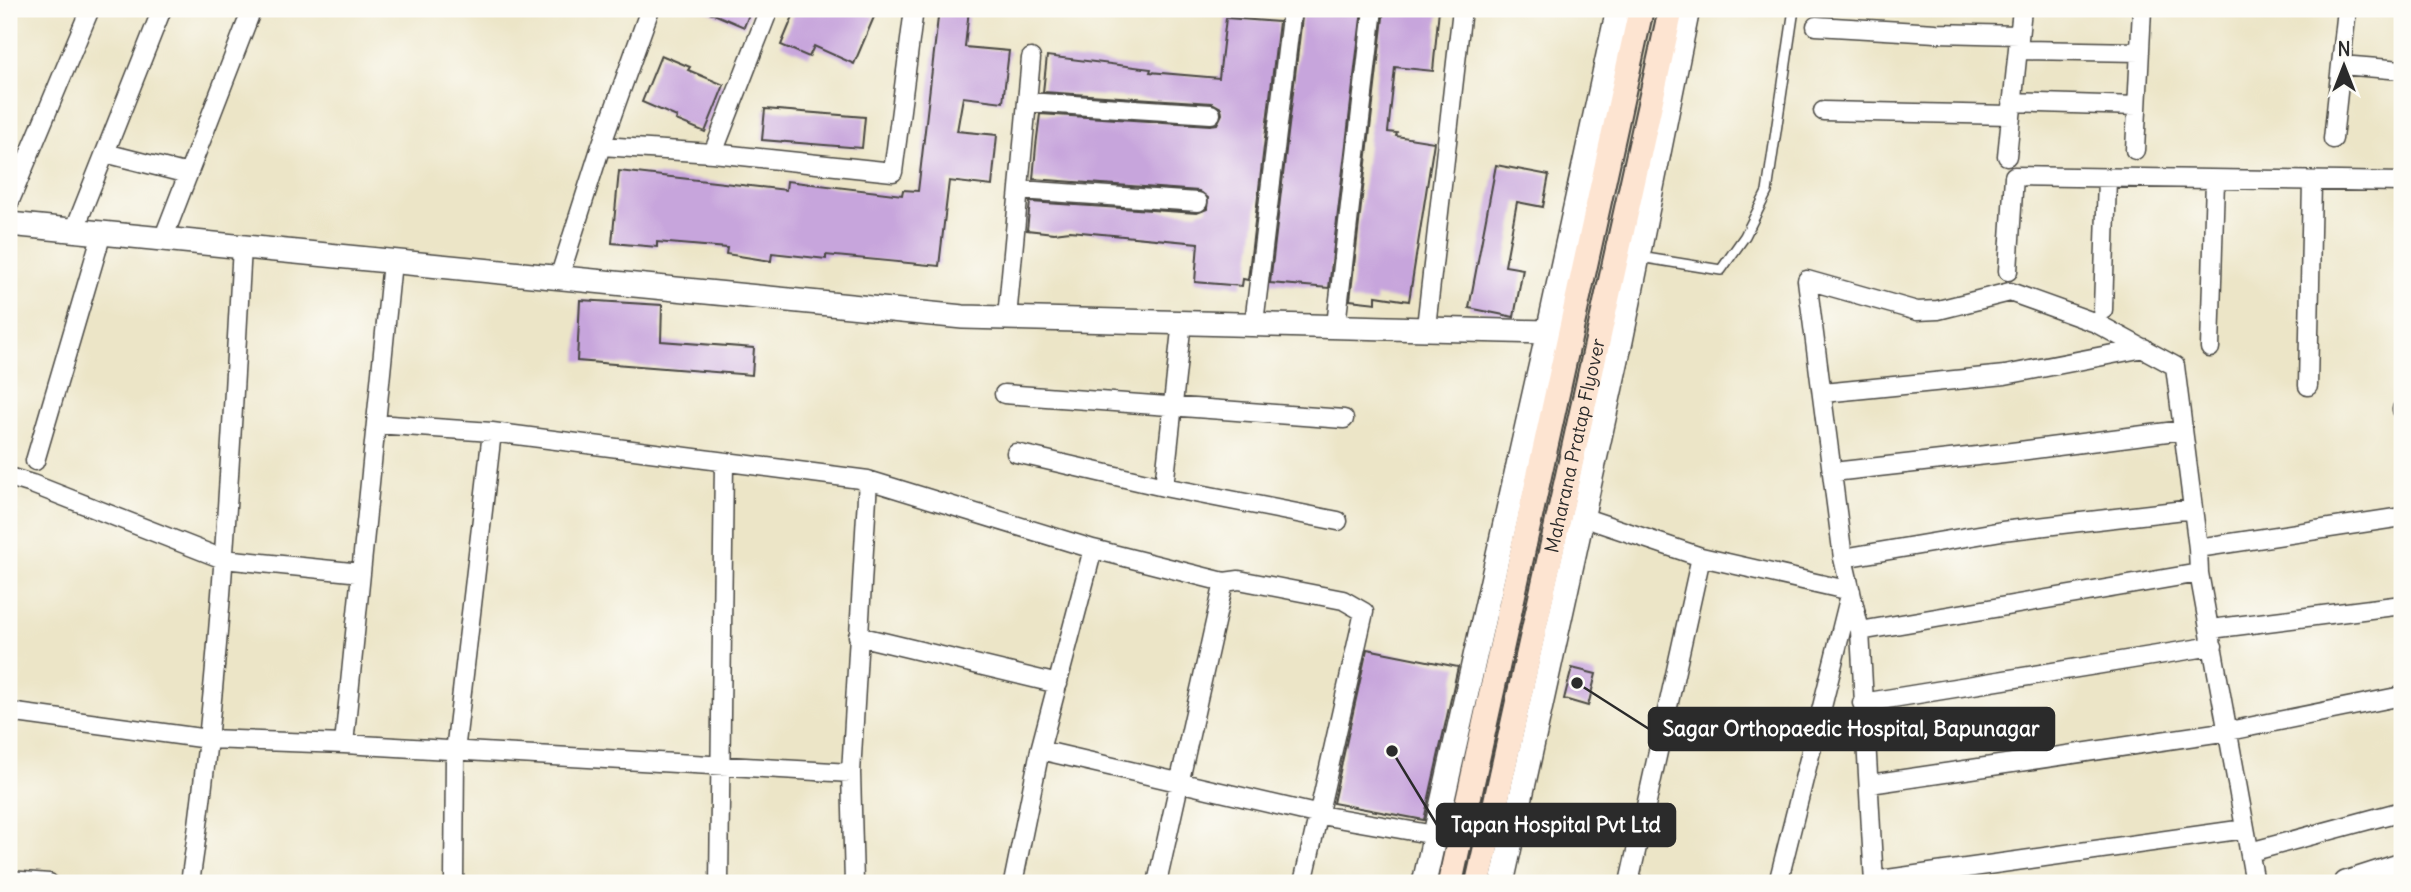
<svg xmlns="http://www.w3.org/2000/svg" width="2411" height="892" viewBox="0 0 2411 892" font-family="Delius,sans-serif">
<rect width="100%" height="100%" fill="#fdfcf7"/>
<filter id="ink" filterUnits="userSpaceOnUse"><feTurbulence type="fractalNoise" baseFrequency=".0143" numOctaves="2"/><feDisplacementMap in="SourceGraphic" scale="14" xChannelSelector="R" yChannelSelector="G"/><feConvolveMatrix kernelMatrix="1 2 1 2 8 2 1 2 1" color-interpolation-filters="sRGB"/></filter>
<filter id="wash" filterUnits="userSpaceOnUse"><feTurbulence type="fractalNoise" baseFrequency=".00686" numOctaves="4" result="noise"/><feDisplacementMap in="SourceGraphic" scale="28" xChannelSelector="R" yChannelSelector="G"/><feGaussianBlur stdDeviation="1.57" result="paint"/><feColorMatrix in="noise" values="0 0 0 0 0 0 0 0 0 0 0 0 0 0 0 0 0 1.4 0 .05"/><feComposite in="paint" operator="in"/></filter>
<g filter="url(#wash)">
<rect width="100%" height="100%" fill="#ece5c7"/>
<g id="blocks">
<path fill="#c7a5dc" d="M702,9H751L744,27Z
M796,9H855L874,17L854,64L814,46L809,57L781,45Z
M939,9H969L965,47L1009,51L1003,102L963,97L957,131L997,135L992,186L949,181L939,266L826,255V259L772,253L771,261L726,254L727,248L657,242V247L612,243L619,171L786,190L787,181L902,195L903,190L918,191Z
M1303,9L1360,11L1362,9L1329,288L1270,283Z
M1384,9H1439L1433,71L1395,67L1392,96L1388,132L1397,133L1396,136L1434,142L1409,301L1376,296V303L1350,300Z
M1226,18L1279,22L1248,280L1243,279L1242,286L1195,282L1198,243L1070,231L1054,233L1027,230L1030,202L1197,213L1207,209L1208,198L1199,191L1033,179L1036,146L1040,114L1210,125L1217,124L1222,114L1221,108L1212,103L1043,92L1047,56L1151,69L1150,72L1219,78Z
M661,55L690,67L688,70L724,85L705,132L676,120L677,117L642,102Z
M765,109L865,117L862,148L762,140Z
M1496,165L1549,175L1543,207L1517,202L1505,266L1523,269L1514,317L1469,308Z
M580,300L662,305L661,341L754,348L752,375L577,361Z
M1367,649L1458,667L1424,820L1333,803Z
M1572,668L1596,674L1588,706L1564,699Z"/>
</g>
</g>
<g filter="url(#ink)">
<use href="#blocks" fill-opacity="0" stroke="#484742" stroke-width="2"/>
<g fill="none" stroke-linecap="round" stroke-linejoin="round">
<g stroke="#484742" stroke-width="12">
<path id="service" d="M1640,257L1721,270L1745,236L1767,192L1794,9"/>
</g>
<g stroke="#484742" stroke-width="21">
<path id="minor" d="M1816,26L1936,33L2019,35
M2018,50L2140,52
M2341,65L2402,70
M1027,102L1211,114
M2012,102L2137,106
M1823,111L2010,115
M2333,139L2347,9
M601,146L713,153L893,172L914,9
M2135,150L2142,9
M105,153L188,174
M713,153L769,9
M2007,156L2022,9
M1020,190L1198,202
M9,203L90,9
M74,231L162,9
M163,239L252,9
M2008,271L2014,176L2402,182
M559,278L601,146L650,9
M2103,310L2107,178
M1007,318L1031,58
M1254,323L1292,9
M1336,325L1373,9
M1426,327L1462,9
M2210,348L2215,180
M2308,386L2312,181
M1823,393L2005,375L2144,348
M1004,394L1344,419
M2402,410V409
M376,424L492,432L455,752L454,883
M492,432L868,480L851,773
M1016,453L1164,487L1338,521
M35,461L102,233
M1833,472L2004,453L2183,430
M9,477L32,484L223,559L361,573
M868,480L1093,549L1224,582L1157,883
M1164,487L1182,321
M1582,517L1701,557L1851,591L1778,883
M2198,548L2402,517
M1843,558L2002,531L2193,509
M1224,582L1239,580L1343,600L1364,612L1303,883
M2211,629L2402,605
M1860,631L2199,573
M858,636L1058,684
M1862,703L2213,646
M9,712L208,739L344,744L851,773L854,883
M344,744L392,262
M1040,750L1320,815L1435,835
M1870,784L2229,731L2402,696
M2250,852L2402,811
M9,880L49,883
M1873,881L2245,829
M190,883C221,673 230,459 242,247
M719,883L724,462
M1013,883L1040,750L1093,549
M1629,883L1701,557
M1874,883L1860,631L1843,558L1807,280L1917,311L1938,310L2010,292L2096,323L2175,366L2198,548L2199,573L2255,883"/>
</g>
<g stroke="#484742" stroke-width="26">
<path id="tertiary" d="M9,224L963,317L1548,332
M1424,883L1548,332L1618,9
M1502,883L1621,341L1688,9
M2346,883L2402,865"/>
</g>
<g stroke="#484742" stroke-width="28">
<g id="secondary">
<path d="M1450,883L1641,9"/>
<path id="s1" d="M1478,883L1671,9"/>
</g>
</g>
<use href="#service" stroke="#fff" stroke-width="9"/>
<use href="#minor" stroke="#fff" stroke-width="18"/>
<use href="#tertiary" stroke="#fff" stroke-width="23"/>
<use href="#secondary" stroke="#fde4d1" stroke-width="24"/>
</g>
</g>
<g text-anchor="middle" stroke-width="5" stroke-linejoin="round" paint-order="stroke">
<g font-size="19" fill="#2b2b2b" stroke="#fdfcf7">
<text dy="7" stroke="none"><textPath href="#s1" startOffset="448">Maharana Pratap Flyover</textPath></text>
</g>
</g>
<path fill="none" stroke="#2b2b2b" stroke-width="2.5" d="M1577 683L1649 729M1392 751L1437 825"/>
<g fill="#2b2b2b" stroke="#fdfcf7" stroke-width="2.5">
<circle cx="1577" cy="683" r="7"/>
<circle cx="1392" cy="751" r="7"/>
</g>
<g fill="#2b2b2b" stroke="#2b2b2b" stroke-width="2.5">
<rect x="1649" y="708" width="405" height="42" rx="7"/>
<rect x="1437" y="804" width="238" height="42" rx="7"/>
</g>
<g font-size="21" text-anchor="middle" font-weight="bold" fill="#fff">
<text x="1851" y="736">Sagar Orthopaedic Hospital, Bapunagar</text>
<text x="1556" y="832">Tapan Hospital Pvt Ltd</text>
</g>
<rect width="2411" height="892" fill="none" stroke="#fdfcf7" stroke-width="35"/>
<g transform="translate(2344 66)" stroke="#fdfcf7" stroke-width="5" paint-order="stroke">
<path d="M0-5L12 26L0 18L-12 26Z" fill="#2b2b2b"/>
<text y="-10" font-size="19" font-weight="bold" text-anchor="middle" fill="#2b2b2b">N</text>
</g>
</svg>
